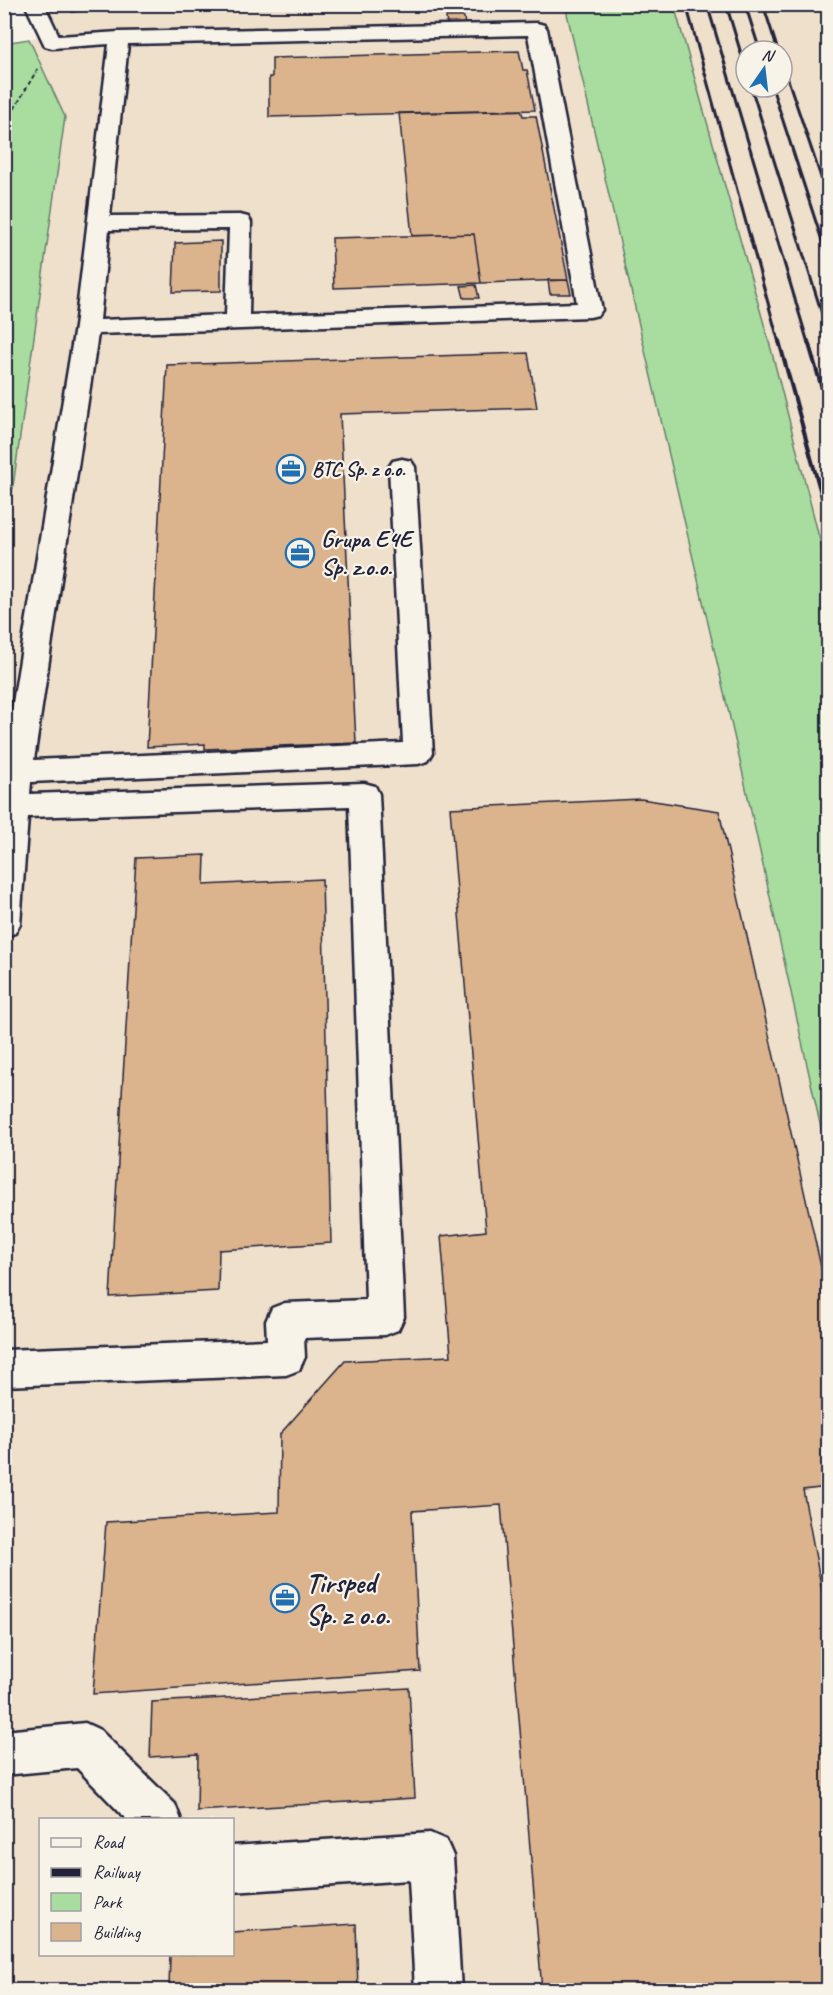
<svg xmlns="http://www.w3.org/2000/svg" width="833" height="1995" viewBox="0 0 833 1995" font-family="Caveat,sans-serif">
<rect width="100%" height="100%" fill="#f7f3e8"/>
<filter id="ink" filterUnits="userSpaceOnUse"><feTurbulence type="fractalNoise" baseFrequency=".0167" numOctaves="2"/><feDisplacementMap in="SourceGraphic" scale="12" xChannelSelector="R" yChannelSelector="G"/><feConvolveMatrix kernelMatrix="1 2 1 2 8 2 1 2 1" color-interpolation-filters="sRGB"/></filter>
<g filter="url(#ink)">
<path fill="#efe0cc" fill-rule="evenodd" d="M43,5H565L742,770L828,1160V1990H5L4,543L65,117L29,39L58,30ZM40,1820H232V1954H40Z
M674,5H828V572L771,349ZM746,51H782V87H746Z"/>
<path fill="#a9dd9f" stroke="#66806d" stroke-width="1.5" d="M565,5H674L771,349L828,572V1160L742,770Z
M29,39L65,117L5,543L4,43Z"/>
<path fill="#dbb38c" stroke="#22223b" stroke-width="1.5" d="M68,4H99L101,8L72,12Z
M446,17H464L465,26H447Z
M519,51L523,70H527L535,110L269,117V77H272V58Z
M521,110L523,116H536L568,280L481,283L474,234L412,236L399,113Z
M474,234L481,283L334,288L332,238Z
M221,241V291L173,292L175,243Z
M548,280H568L571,294H550Z
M476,285L479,298H464L461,286Z
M528,353L537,408L340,414L356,743L205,749V744L147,747L167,365Z
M641,799L719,811L828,1298V1487L803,1490L828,1622V1990H542L501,1505L412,1511L420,1671L93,1694L106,1522L279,1512L280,1434L345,1361L451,1356L441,1236L486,1231L450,808Z
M205,855L204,885L322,879L331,1243L219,1250L218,1291L110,1297L136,858Z
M409,1688L415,1798L197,1811L198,1754L150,1757L152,1702Z
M356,1924L358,1990H169L170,1954H232V1932Z"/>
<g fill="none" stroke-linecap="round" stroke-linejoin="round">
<g stroke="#22223b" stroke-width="5">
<path id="minor" d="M25,4H44L59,36L119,32L537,23L544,25L547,29L602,310L598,315L590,317L98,334L34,760L403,743L389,467L393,461L402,459L411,461L415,467L433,753L428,761L418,764L31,782L30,794L364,783L375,786L379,794L404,1317L398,1330L385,1335L304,1338L305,1357L299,1370L286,1375L4,1386V1350L267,1340L266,1321L272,1308L285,1303L366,1300L349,806L28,817L20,924L15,933L4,937V757L75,327L109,44L52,48L45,46ZM528,35L577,303L249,315L251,222L248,217L240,215L110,216L128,44ZM229,229L226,315L100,320L109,230Z
M85,1723L100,1730L175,1804L181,1820H127L77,1768L4,1775V1731Z
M430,1833L446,1840L453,1856L461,1990H415L409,1880L232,1892V1846Z"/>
</g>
<path stroke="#22223b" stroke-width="2" stroke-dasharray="4 3" stroke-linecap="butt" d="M4,127L38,68"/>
<use href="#minor" fill="#f7f3e8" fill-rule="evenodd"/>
<path stroke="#22223b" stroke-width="3" d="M686,4L779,343
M707,4L808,343
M726,4L746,70
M745,4L760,51
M763,4L778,51
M782,62L828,198
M751,87L828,333
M772,87L828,259"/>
<path stroke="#22223b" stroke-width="4" d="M779,341L828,519
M808,341L828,409"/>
</g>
</g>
<defs>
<g id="office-ring" transform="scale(1.5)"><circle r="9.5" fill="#f7f3e8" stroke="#1f6fb2" stroke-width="1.5"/><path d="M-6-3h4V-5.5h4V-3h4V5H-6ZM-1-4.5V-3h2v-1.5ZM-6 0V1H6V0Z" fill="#1f6fb2"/></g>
</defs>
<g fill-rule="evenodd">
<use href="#office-ring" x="291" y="469"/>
<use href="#office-ring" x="300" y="553"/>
<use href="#office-ring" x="285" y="1598"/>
</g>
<g text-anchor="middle" stroke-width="4.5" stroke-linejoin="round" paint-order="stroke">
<g font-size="20" font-weight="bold" fill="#22223b" stroke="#f7f3e8" text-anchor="start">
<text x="312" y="476">BTC Sp. z o.o.</text>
</g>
<g font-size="24" font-weight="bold" fill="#22223b" stroke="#f7f3e8" text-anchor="start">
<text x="321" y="547">Grupa E4E<tspan x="321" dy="28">Sp. z.o.o.</tspan></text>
</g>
<g font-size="28" font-weight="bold" fill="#22223b" stroke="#f7f3e8" text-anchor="start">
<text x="306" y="1592">Tirsped<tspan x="306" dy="32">Sp. z o.o.</tspan></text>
</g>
</g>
<rect width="833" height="1995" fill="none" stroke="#f7f3e8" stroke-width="24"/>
<rect x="12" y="12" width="809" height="1971" fill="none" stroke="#22223b" stroke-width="2" filter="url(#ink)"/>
<rect x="39" y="1818" width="195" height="138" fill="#f7f3e8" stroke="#a29fa3" stroke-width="1.5"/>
<rect x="51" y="1838" width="30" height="9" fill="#f7f3e8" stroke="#a29fa3" stroke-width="1.5"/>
<text x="93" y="1848" font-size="18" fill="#22223b">Road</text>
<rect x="51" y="1868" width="30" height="9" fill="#22223b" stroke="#a29fa3" stroke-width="1.5"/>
<text x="93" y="1878" font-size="18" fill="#22223b">Railway</text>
<rect x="51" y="1893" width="30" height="18" fill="#a9dd9f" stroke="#a29fa3" stroke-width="1.5"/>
<text x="93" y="1908" font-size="18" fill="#22223b">Park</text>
<rect x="51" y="1923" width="30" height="18" fill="#dbb38c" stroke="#a29fa3" stroke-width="1.5"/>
<text x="93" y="1938" font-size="18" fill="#22223b">Building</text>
<g transform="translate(764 69) rotate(14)"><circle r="28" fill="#f7f3e8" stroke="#a29fa3" stroke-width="1.5"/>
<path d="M0-4.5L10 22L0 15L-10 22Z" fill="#1f6fb2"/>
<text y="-9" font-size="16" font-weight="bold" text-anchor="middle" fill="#22223b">N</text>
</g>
</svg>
